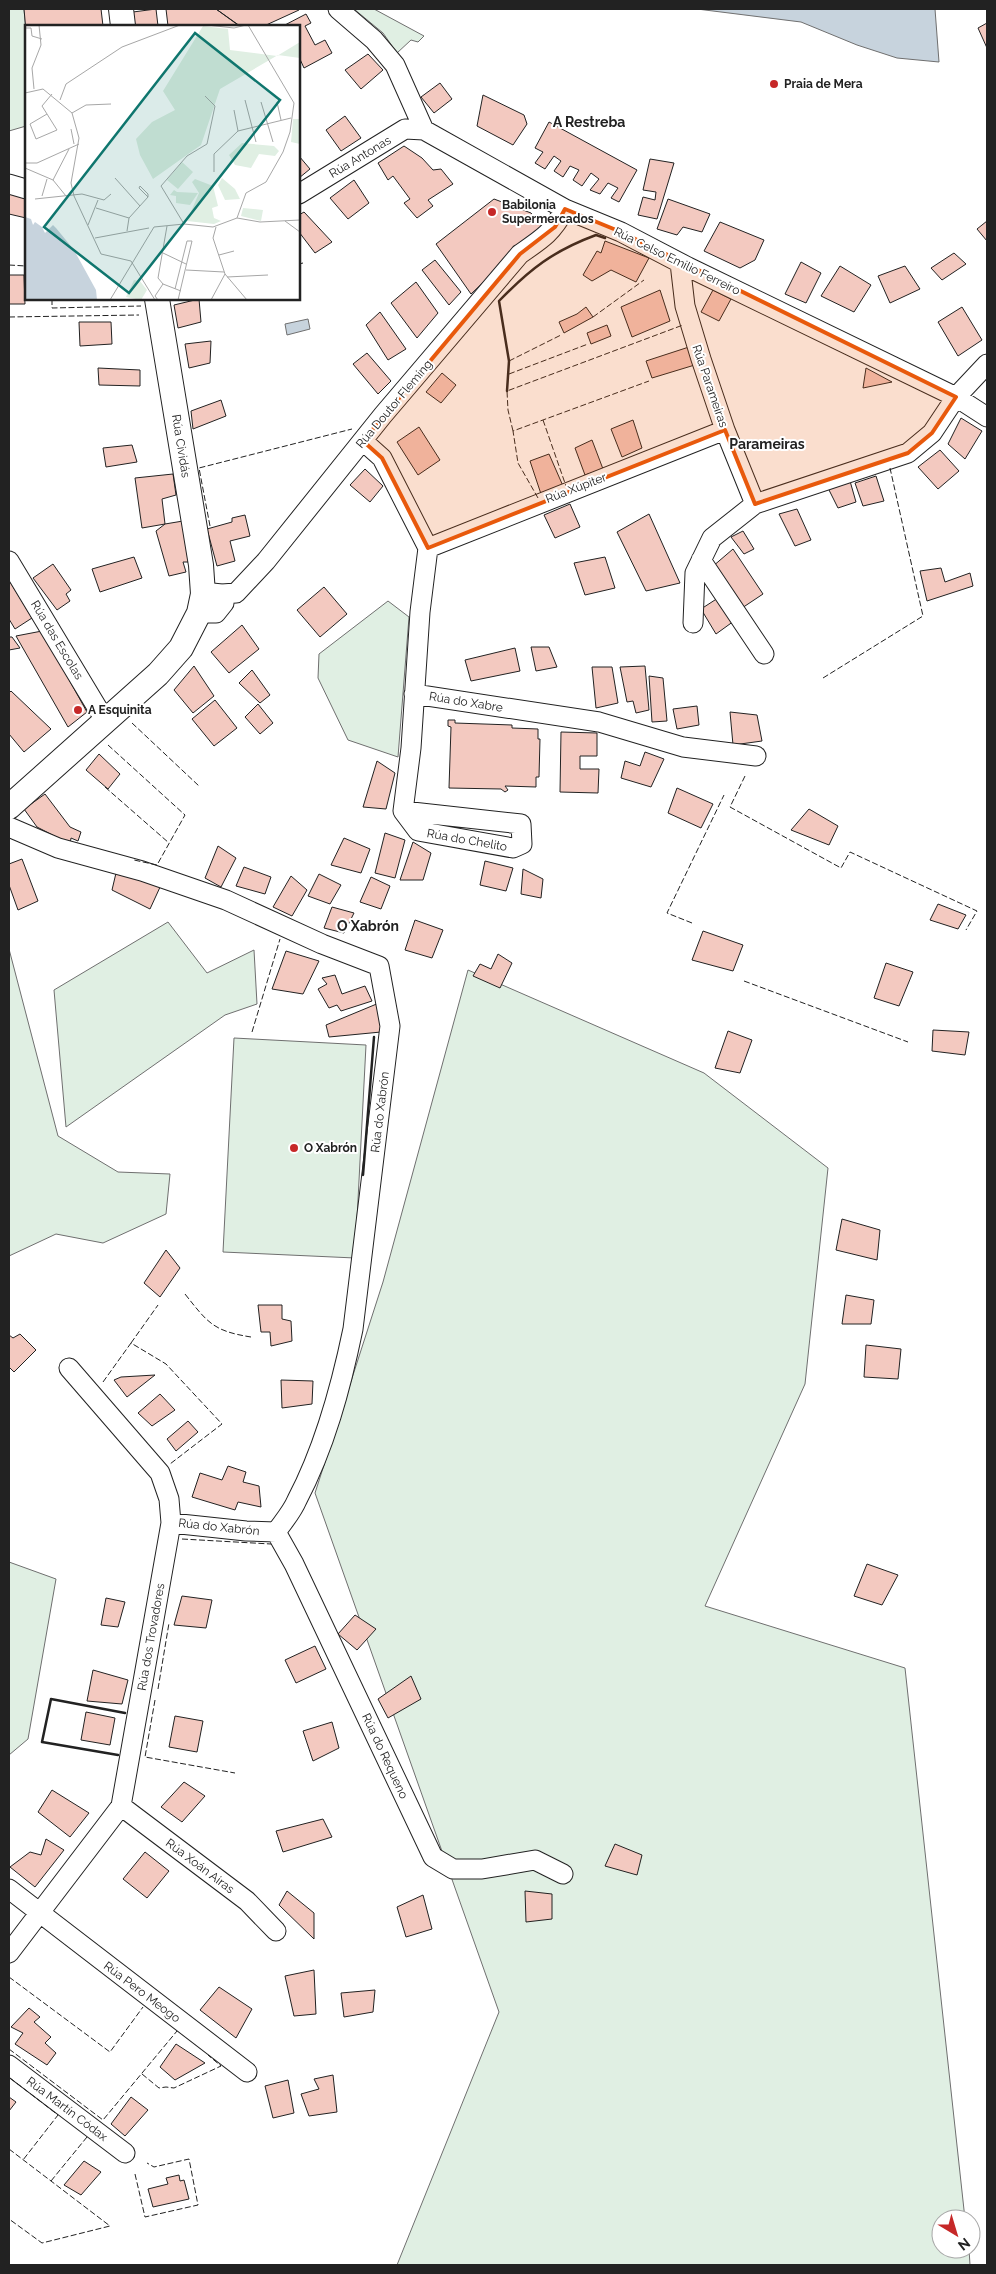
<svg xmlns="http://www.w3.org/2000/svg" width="996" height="2274" viewBox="0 0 996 2274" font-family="Raleway,sans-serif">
<rect width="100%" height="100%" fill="#fff"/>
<path fill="#e0efe3" stroke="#6f6f6f" d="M9,9H24L26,32V126L9,131Z
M354,9H374L424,36L418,42L411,40L397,53L383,33Z
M388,601L409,617L398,757L348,740L318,678L319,654Z
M168,922L207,973L254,950L257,1004L225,1015L66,1127L54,990Z
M9,949L58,1136L118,1172L170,1174L166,1214L103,1243L56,1234L9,1256Z
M468,970L704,1073L828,1168L805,1384L705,1606L905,1668L965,2219H941V2249H969L970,2265H397L499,2012L315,1493L383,1282Z
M234,1038L366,1045L355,1258L223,1252Z
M9,1562L56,1579L28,1739L9,1755Z"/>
<path fill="#c7d3dd" stroke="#6f6f6f" d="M697,9H935L939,62L897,58L857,45L801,22Z
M308,319L310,329L287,335L285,324Z"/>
<path fill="#f3c9c0" stroke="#222" d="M24,9H101L103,26H26V31Z
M156,9L158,26H135L133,12Z
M166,9H216L238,25L168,26Z
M216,9H298L299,10L264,26H240Z
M306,14L311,23L305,26L315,45L325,40L332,53L304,68L299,57V26H283Z
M987,23V48L978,28Z
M368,54L383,70L361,89L345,70Z
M440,83L452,99L434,113L421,97Z
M483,95L524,115L527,124L513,145L477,126Z
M345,116L361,138L341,151L326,130Z
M549,122L637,170L619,202L611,198L618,188L608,183L600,194L590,190L599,179L591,173L582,186L573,180L579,170L570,166L563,177L554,171L561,161L554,156L545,169L535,163L543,152L535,148Z
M404,146L422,158L433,170L441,169L453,184L428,200L433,206L417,218L404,203L410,199L393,176L388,180L378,163Z
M299,156L310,169L299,178Z
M650,159L674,163L657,219L638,215L643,197L655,200L656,192L643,190Z
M354,180L369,203L348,219L330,198Z
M9,190L26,194V218L9,214Z
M494,199L531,213L542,226L471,294L436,244Z
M668,199L710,214L702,232L683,227L677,235L657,229Z
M304,212L332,242L315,253L299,232V215Z
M987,221V241L977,229Z
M720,222L764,240L755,260L740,268L704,251Z
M605,241L649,258L636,282L611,270L592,281L583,275L597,251L601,253Z
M954,253L966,264L942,280L931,268Z
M435,260L461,292L449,305L422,270Z
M801,262L821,273L806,303L785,294Z
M840,266L871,285L854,312L821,296Z
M905,266L920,289L890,303L878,276Z
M9,275H24L25,304H9Z
M416,282L438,313L417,338L391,303Z
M660,290L670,321L632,337L621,307Z
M713,290L731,299L719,321L701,312Z
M199,299L201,322L178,328L174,305Z
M586,307L593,317L564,333L559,322L577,314Z
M962,307L982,340L958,356L938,322Z
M380,312L406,349L388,360L366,325Z
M79,322H111L112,344L80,346Z
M607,325L611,336L591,344L587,333Z
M211,341L210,363L189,368L185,344Z
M692,346L698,364L652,378L646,361Z
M367,353L391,381L378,394L353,364Z
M98,368L140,370V386L99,385Z
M866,368L892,382L863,388Z
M442,373L456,385L441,403L426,392Z
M221,400L226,416L193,429L191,411Z
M961,418L982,431L965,459L948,444Z
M633,420L642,448L622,457L611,429Z
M419,427L440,460L418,475L397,442Z
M592,440L603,469L585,475L575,448Z
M132,445L137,462L106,467L103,448Z
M940,450L959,471L938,489L918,467Z
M549,454L563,486L541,494L530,461Z
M365,469L383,486L370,502L350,485Z
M173,474L176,495L162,499L165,524L142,528L135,478Z
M876,476L884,501L863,506L855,483Z
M850,481L856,502L838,508L828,488Z
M570,504L580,527L555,538L544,515Z
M797,509L811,540L795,546L779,514Z
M649,514L680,583L646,591L617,532Z
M245,515L250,536L230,541L235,561L217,566L207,529L232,522V518Z
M183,521L190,562H183L186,572L169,576L156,531L165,524Z
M743,531L754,549L744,554L731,537Z
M733,549L763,594L739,610L712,567Z
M134,557L142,578L100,592L92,569Z
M605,557L615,588L585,595L574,563Z
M53,564L71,590L66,594L70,601L57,610L33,578Z
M941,568L945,582L970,573L973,586L927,601L920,571Z
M9,580L32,618L15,629L9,619Z
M324,587L347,614L320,637L297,610Z
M718,598L734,621L716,634L701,609Z
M242,625L259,649L229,673L211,652Z
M42,631L87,712L68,727L16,636Z
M9,637H12L20,648L9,650Z
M531,647H549L557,667L536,671Z
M515,648L520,671L471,681L465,660Z
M194,666L214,696L193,713L174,690Z
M645,666L649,710L636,713L633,701L627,702L620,667Z
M592,667H612L618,703L596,708Z
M252,670L270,695L260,703L239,683Z
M649,676L663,678L667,721L652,722Z
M11,691L51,729L24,752L9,734V693Z
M215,700L237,728L214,746L192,719Z
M258,704L273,723L260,734L245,717Z
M697,706L699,725L677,729L673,709Z
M730,712L757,715L762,741L733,745Z
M448,720H455V723L512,725V728L538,729V739H540L539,777H536V787L505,786L508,790L505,792L501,789L449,788L451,727L448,726Z
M561,732L597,733V756H580V769H599L598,793L560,792Z
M645,752L664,759L651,787L621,778L625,761L640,766Z
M99,754L120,774L108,789L86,770Z
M377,761L395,773L386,809L363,807Z
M677,788L713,804L701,828L668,813Z
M45,794L70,827L81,832L78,841L71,838L70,844L37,827L24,809Z
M809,809L838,826L829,845L791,830Z
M385,833L405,840L395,878L375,873Z
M344,838L370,849L361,873L331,865Z
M413,842L431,853L423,880H400Z
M218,846L236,858L221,887L205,878Z
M22,859L38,901L18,910L9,885V864Z
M485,861L513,868L506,891L480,885Z
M244,867L271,877L265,894L236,886Z
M523,869L543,879L541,898L521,894Z
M116,873L161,885L150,909L112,890Z
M319,874L341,885L330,904L308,896Z
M291,876L307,890L292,916L273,907Z
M371,877L390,886L381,909L360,902Z
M938,904L966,915L958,929L930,920Z
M332,907L354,913L344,933L324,928Z
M415,920L443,930L432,958L405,950Z
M703,931L743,945L733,971L692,960Z
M286,951L319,961L303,994L272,989Z
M498,954L512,963L500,988L473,976L480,964L491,969Z
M886,963L913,972L899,1006L874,998Z
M335,975L342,994L365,986L372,1001L341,1011L337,1005L329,1008L318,989L327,984L322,978Z
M379,1003L381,1032L329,1037L326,1025Z
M933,1030L969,1032L965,1055L932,1051Z
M728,1031L752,1040L740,1073L715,1068Z
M842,1219L880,1230L877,1260L836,1250Z
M166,1250L180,1268L160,1297L144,1283Z
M846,1295L874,1300L871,1324H842Z
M258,1305H282V1319L291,1321L292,1341L271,1346L270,1332H261Z
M20,1334L36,1350L14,1372L9,1367V1335L13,1338Z
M866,1345L901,1349L898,1379L864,1377Z
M155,1375L127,1397L114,1380L121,1377Z
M281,1380L313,1381L312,1404L282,1408Z
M160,1394L175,1410L152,1426L138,1413Z
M188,1421L198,1432L176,1451L167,1439Z
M228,1466L246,1472L243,1482L259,1486L261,1507L238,1502L235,1510L192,1497L200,1473L222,1480Z
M867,1564L898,1575L882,1605L854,1596Z
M182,1596L212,1600L206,1628L174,1625Z
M106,1598L125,1602L118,1627L101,1625Z
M355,1615L376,1629L357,1650L338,1634Z
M315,1646L326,1669L296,1683L285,1660Z
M93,1670L128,1680L122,1704L87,1701Z
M411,1676L421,1699L388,1718L378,1699Z
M86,1712L115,1718L110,1745L81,1740Z
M175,1716L203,1721L197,1752L169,1747Z
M332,1722L339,1748L313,1761L303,1731Z
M184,1782L205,1796L182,1822L161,1807Z
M52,1790L89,1813L70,1837L38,1812Z
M323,1819L332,1837L283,1852L276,1831Z
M46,1839L64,1850L35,1887L10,1867L30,1852L41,1855Z
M615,1844L642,1855L637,1875L605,1866Z
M145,1852L169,1871L147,1898L123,1879Z
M287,1891L314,1913V1939L279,1905Z
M525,1891L552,1894V1919L526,1922Z
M423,1895L432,1929L406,1937L397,1907Z
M314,1970L316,2014L294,2016L285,1976Z
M219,1987L252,2009L236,2038L200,2010Z
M375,1990L373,2012L344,2017L341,1993Z
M29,2008L40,2017L34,2022L51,2037L45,2043L56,2053L47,2065L15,2044L23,2033L11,2027Z
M176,2044L205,2063L175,2080L160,2067Z
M333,2075L337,2112L309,2116L301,2094L319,2089L314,2079Z
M288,2080L294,2113L273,2118L265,2086Z
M9,2097L16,2102L9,2111Z
M131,2097L148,2110L125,2136L111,2124Z
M84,2161L101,2172L81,2195L64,2185Z
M179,2175L180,2181L184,2180L189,2199L153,2207L148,2189L168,2184L166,2178Z"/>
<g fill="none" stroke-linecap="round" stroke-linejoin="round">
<g stroke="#222" stroke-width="21">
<path id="minor" d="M338,9L374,40L395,65L424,130L565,209L621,232L688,267L956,397L987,417
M9,184L26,189
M299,194L405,129L424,130
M680,263L685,306L701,359L725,430L755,504
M363,441L382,458L428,548L420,612L411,748L403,811L418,831L513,848L522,844L521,824L403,811
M428,548L725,430
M701,560L764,654
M9,561L98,709L106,719
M222,594L236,593L266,561L383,415L520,254C542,239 552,233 565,209
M199,613H216L224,603L222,594L212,593
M693,623L695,573L712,538L755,504L908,453L932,433L956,397L987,364
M414,694L599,722L683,747L756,756
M9,827L58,848L142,871L226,900L322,944L379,966L390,1026L353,1329C341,1387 325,1447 297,1500C292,1512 283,1522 276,1532
M171,1523L246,1531L276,1532
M276,1532L294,1564L433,1857L453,1869H482L535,1860L563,1874
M121,1806L247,1901L276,1931
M9,1889L247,2072
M9,1953L121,1806L171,1523L169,1499L160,1473L69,1368
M9,2065L125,2153"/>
</g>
<g stroke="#222" stroke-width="26">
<path id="major" d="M121,9L123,26
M9,807L158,674L181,648L199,613L203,594L201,565L157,299"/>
</g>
<use href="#minor" stroke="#fff" stroke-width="19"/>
<use href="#major" stroke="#fff" stroke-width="24"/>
<path stroke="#222" stroke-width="1" stroke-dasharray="6 2.5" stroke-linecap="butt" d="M299,264L303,263
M9,265L26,266
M52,299V308L141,306
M9,317L139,315
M593,317L644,280
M509,361L561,335
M509,374L588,344
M543,420L566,486
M513,431L508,410L507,391L683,325
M538,498L518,463L513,431L649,381
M210,526L199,468L352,429
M823,678L923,616L890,468
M132,723L199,786
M108,745L185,815L157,865L134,860
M745,776L730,807L841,868L850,852L977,911L966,930
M105,787L169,843
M692,923L667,913L724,795
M744,981L908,1042
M252,1032L280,939
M185,1294C208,1323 213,1331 251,1337
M131,1343L158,1305
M103,1382L131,1343L166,1364L222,1424L170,1464
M182,1539L271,1544
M158,1689L169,1623
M155,1700L145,1757L235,1773
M9,1977L110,2052L143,2007
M9,2049L103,2120L177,2031
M142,2074L159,2088L166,2087L174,2088L221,2066L208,2055
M10,2078L58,2115L23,2160
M9,2149L110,2226L42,2243L9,2219
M135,2174L145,2217L198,2205L189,2159L154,2167L147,2163
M51,2181L87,2137"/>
<path stroke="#222" stroke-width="2.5" d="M507,391L509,361L499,301C530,269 553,251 596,235L605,238
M363,1175L374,1037
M118,1755L42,1742L51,1699L125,1713"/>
</g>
<path fill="#e8590c" fill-opacity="0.2" stroke="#e8590c" stroke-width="4" stroke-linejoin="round" d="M565,209L621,232L956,397L932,433L908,453L755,504L725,430L428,548L382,458L363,441L520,254L555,227Z"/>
<g fill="#c62828" stroke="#fff" stroke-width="2">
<circle cx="774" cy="84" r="5"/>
<circle cx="492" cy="212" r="5"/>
<circle cx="78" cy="710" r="5"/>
<circle cx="294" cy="1148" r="5"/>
</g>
<g text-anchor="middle" stroke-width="4" stroke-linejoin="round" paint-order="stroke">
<g font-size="12" font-weight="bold" fill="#222" stroke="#fff" text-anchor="start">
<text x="784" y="88">Praia de Mera</text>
<text x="502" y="209">Babilonia<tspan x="502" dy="14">Supermercados</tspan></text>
<text x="88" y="714">A Esquinita</text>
<text x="304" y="1152">O Xabrón</text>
</g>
<g font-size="12" fill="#222" stroke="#fff">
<text transform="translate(360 157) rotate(-31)" y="4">Rúa Antonas</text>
<text transform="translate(677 261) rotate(26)" y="4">Rúa Celso Emilio Ferreiro</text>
<text transform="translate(710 386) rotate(71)" y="4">Rúa Parameiras</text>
<text transform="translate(394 404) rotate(-50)" y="4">Rúa Doutor Fleming</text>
<text transform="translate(181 446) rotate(81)" y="4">Rúa Cividás</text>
<text transform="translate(576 488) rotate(-21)" y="4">Rúa Xúpiter</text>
<text transform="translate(57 640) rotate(59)" y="4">Rúa das Escolas</text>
<text transform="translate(466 702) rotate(9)" y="4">Rúa do Xabre</text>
<text transform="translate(467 840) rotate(10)" y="4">Rúa do Chelito</text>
<text transform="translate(380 1112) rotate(-83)" y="4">Rúa do Xabrón</text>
<text transform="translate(219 1527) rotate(6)" y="4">Rúa do Xabrón</text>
<text transform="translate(151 1637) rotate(-80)" y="4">Rúa dos Trovadores</text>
<text transform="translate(385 1756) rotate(65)" y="4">Rúa do Requeno</text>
<text transform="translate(200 1866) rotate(37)" y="4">Rúa Xoán Airas</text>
<text transform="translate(142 1992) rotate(37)" y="4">Rúa Pero Meogo</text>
<text transform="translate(67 2109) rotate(37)" y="4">Rúa Martín Códax</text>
</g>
<g font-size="14" font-weight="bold" fill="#222" stroke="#fff">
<text x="589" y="127">A Restreba</text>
<text x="767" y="449">Parameiras</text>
<text x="368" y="931">O Xabrón</text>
</g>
</g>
<g transform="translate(25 25)">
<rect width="275" height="275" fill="#fff"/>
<path d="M178,1L203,4L205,25L252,31L275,17V33L253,30L195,64L176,120L128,154L115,130L111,114L127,97L150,85L138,66ZM268,94H275V119L266,117ZM217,118L249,121L254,126L250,131L234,129L226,143L210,140L204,130ZM157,137L168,147L153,164L142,155ZM197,153L210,164L215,174L200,175L193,160ZM170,154L188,161L193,181L187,183L189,193L196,196L189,199L162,196L174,168L167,157ZM149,165L152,167L173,168L165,180L151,178V171L145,170ZM218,183L238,185L236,196L216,191ZM109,255L115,256L122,265L116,275L101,272Z" fill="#e0efe3"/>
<path d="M0,192L6,194L8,200L10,197L17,202L20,208L28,200L31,203L49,225L71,265L72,275H0Z" fill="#c7d3dd"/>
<path fill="none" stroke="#a7a7a7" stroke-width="1" d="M182,0L209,3L221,0M0,3H6L7,11L17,14M9,64L7,43L16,20L14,0M0,68L18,64L47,88L54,113L46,158L49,171L76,229L106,236L130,275M180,71L190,81L182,119M35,75L41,59L97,22L155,0M220,75L231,117M236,77L248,117M252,77L256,95M209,85L213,106M47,88L61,80L86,79M22,89L32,105L11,114L5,99L22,89L17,81L27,69M46,104L49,119M0,138H12L54,119M0,143L28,155L41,171M189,147V129L213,106L266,93M90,153L115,181M28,155L44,124M115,161L123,169V172L114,163ZM17,171L22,154M10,174L57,169L79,175L86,169M71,183L104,193M212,193L221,168L241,157L258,127L265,107L269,78L223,0M260,196L275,207M159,199L136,161L162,131L182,119M63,200L73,175M102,206L104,193L123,172M70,213L124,203M138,228L161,239M194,230L209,226M161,245L199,247M200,249L222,275M202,252L243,250M138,259L156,266M150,264L162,216H167L153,275M85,275L129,202L159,199L188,202L212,193L235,197L275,195M133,275L130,271L138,259L133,253L142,201M186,275L200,249L188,213L191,202"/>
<path fill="#0f766e" fill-opacity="0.15" stroke="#0f766e" stroke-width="2.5" d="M170,8L255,75L104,268L19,202Z"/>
<rect width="275" height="275" fill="none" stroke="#222" stroke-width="2.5"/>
</g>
<rect width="996" height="2274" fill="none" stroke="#222222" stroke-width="20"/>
<g transform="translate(956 2234) rotate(142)"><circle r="24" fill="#ffffff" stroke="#a7a7a7"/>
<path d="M0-4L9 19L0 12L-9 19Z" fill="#c62828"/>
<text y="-8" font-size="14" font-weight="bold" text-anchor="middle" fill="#222222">N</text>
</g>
</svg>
